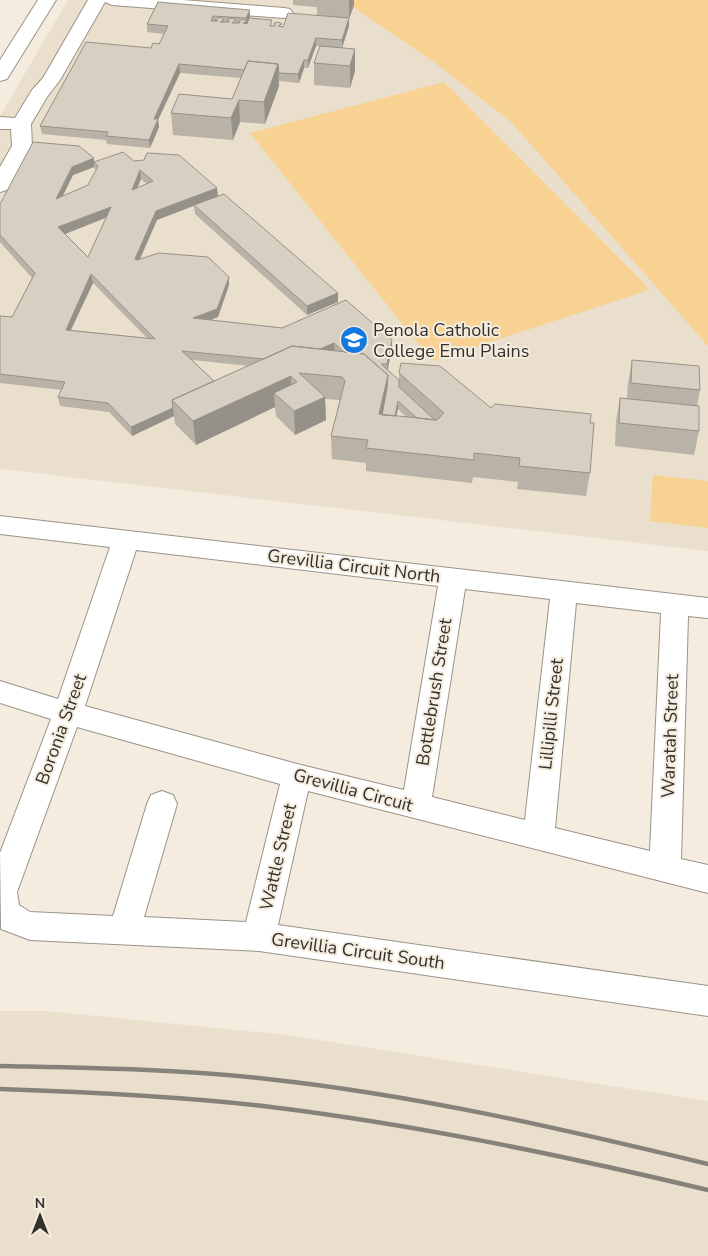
<svg xmlns="http://www.w3.org/2000/svg" width="708" height="1256" viewBox="0 0 708 1256" font-family="'Nunito Sans',sans-serif">
<rect width="100%" height="100%" fill="#f4ecdf"/>
<path fill="#eadfcc" d="M68,0H404L708,210V551L0,469V116Z
M0,1011H46L287,1035L708,1101V1256H0Z"/>
<path fill="#f7d292" d="M343,0H708V346L512,123L434,62Z
M444,82L638,277L649,290L432,361L250,133Z
M653,475L708,481V528L650,521Z"/>
<g fill="none" stroke-linecap="round" stroke-linejoin="round">
<g stroke="#9a9387" stroke-width="2">
<path id="minor" d="M38,0H56L7,79L0,81V60Z
M88,0H183L284,8L290,9L293,13L290,17L284,18L112,5L105,2L60,80L47,97L31,124L32,146L10,186L7,190L0,192V167L12,146L11,129H0V117L15,118L32,90L43,78Z
M0,516L708,598V618L688,616L681,859L708,865V893L308,791L278,925L708,986V1016L259,951L30,940L1,929L0,853L51,719L0,703V681L58,699L110,547L0,534ZM136,550L438,586L404,790L297,764L85,706ZM465,589L550,599L525,820L432,797ZM576,603L661,613L650,851L555,828ZM77,727L280,784L246,922L144,917L177,804L173,795L162,791L151,795L147,804L113,916L30,912L19,905L17,892Z"/>
</g>
<use href="#minor" fill="#fff" fill-rule="evenodd"/>
<path stroke="#878279" stroke-width="4.5" d="M0,1066C89,1068 179,1069 267,1079C416,1095 563,1129 708,1164
M0,1089C88,1092 176,1096 263,1106C413,1124 561,1155 708,1190"/>
</g>
<path fill="#b8b2a7" fill-rule="evenodd" d="M293,0H354V5L349,19V26L342,48L316,46L308,68H304L299,83L279,81V86L265,124L240,122L233,140L173,135L171,113L232,99L241,78L180,73L158,120L159,127L150,148L107,144L106,140L42,134L40,126L151,48L159,44L164,34L147,32V24L158,2L250,19L275,26L274,23L283,27L317,15V7L293,5Z
M355,49V71L350,88L314,85V63Z
M94,158V162L134,161L218,196L338,302L307,315L195,214L194,206L157,220L140,260L229,285L218,317L210,320L392,340V349L387,370L399,380V373L491,408L590,423V473L586,496L517,489L518,482L473,477L472,483L366,471V463L332,459L331,436L340,400L325,399L326,420L295,435L276,416L275,407L196,445L175,424L174,416L132,436L109,412L60,406L58,397L62,390L0,383V316L12,317L32,278L0,242V204ZM94,167L96,171L88,185L63,196L73,175ZM141,179L147,184L137,188ZM106,218L88,257L65,234ZM93,283L147,338L71,330ZM192,360L249,366L214,381ZM398,409L406,417L396,416Z
M632,360L700,390L697,406L699,431L694,455L615,446L616,421L620,398L627,399L628,383Z"/>
<path fill="#969188" d="M349,0H354V5L349,19Z
M250,10V18L247,29L243,23L247,21L246,18Z
M349,18V26L342,48V40Z
M316,38V46L308,68V60Z
M355,49V71L350,88V66Z
M304,60V68L299,83L298,74Z
M179,64L180,73L158,120L159,127L150,148L149,140L154,119Z
M278,64L279,86L265,124L264,102Z
M239,100L240,122L233,140L231,118Z
M94,158V167L73,175L57,207L56,199L72,167Z
M140,170L141,179L133,198L132,190Z
M217,188L218,196L157,220L136,267L135,259L156,211Z
M111,207L112,215L60,236L58,227Z
M91,274L93,283L67,338L66,330Z
M229,277V285L218,317L194,327L193,318Z
M338,293V302L307,315V306Z
M392,340V349L387,373V364Z
M334,343L335,352L309,354Z
M388,375L387,398L381,429L379,414Z
M291,376L292,400L274,393L275,407L196,445L193,421Z
M325,397L326,420L295,435L294,411Z
M398,401V409L393,429L394,421Z
M173,408L174,416L132,436L131,427Z"/>
<path fill="#d6cfc2" stroke="#969188" fill-rule="evenodd" d="M158,2L250,10L246,18L213,16L211,21H218L215,20L220,17L224,20L220,22H229L228,19L233,18L236,20L232,23H240L239,21L244,19L247,21L243,23L247,24L249,18L272,20L270,26H275L274,23L279,22L282,24L278,26L283,27L288,13L349,18L342,40L316,38L308,60H304L298,74L279,73L278,64L248,61L244,70L179,64L154,119H158L149,140L106,136L108,132L40,126L86,42L151,48L153,43L159,44L168,26L147,24Z
M320,46L355,49L350,66L314,63Z
M248,61L278,64L264,102L239,100L231,118L171,113L179,94L232,99Z
M33,142L79,146L94,158L72,167L56,199L88,185L98,166L94,162L123,152L134,161L144,160L147,153L179,155L217,188L156,211L135,259L137,260L159,253L208,257L229,277L217,309L193,318L282,328L346,300L392,340L387,364H381L399,380V387L435,420L417,418L398,401L395,416L382,415L387,389L388,375L364,354L344,352L334,343L320,349L292,346L264,359L182,351L214,381L172,400L173,408L131,427L108,403L58,397L65,382L0,374V316L12,317L35,273L0,235V204ZM140,170L153,181L132,190ZM111,207L88,257L58,227ZM91,274L155,339L66,330Z
M224,194L338,293L307,306L194,205Z
M292,346L364,354L388,375L379,414L437,420L444,413L399,373L401,363L440,366L491,408L495,404L591,414L590,423H594L590,473L519,466L520,458L474,453V460L366,448L368,440L331,436L345,381L342,377L299,373L325,397L294,411L274,393L297,382L291,376L193,421L172,400Z
M632,360L699,366L700,390L631,383Z
M620,398L699,406V431L619,423Z"/>
<defs>
<g id="school-disc" transform="scale(1.4375)"><circle r="9.5" fill="#1379e1" stroke="#f4ecdf"/><path d="M0-5L7-2L0 1L-7-2ZM-4 1L0 2.5L4 1V4Q0 6-4 4Z" fill="#fff"/></g>
</defs>
<g fill-rule="evenodd">
<use href="#school-disc" x="354" y="340"/>
</g>
<g text-anchor="middle" stroke-width="4" stroke-linejoin="round" paint-order="stroke">
<g font-size="18" fill="#34312c" stroke="#f4ecdf" text-anchor="start">
<text x="373" y="336">Penola Catholic<tspan x="373" dy="21">College Emu Plains</tspan></text>
</g>
<g font-size="18" fill="#34312c" stroke="#f4ecdf">
<text transform="translate(354 566) rotate(7)" y="6">Grevillia Circuit North</text>
<text transform="translate(434 692) rotate(-81)" y="6">Bottlebrush Street</text>
<text transform="translate(551 714) rotate(-84)" y="6">Lillipilli Street</text>
<text transform="translate(61 729) rotate(-70)" y="6">Boronia Street</text>
<text transform="translate(670 736) rotate(-88)" y="6">Waratah Street</text>
<text transform="translate(353 790) rotate(15)" y="6">Grevillia Circuit</text>
<text transform="translate(278 857) rotate(-77)" y="6">Wattle Street</text>
<text transform="translate(358 951) rotate(8)" y="6">Grevillia Circuit South</text>
</g>
</g>
<g transform="translate(40 1216)" stroke="#f4ecdf" stroke-width="4" paint-order="stroke">
<path d="M0-4L9 19L0 12L-9 19Z" fill="#34312c"/>
<text y="-8" font-size="14" font-weight="bold" text-anchor="middle" fill="#34312c">N</text>
</g>
</svg>
